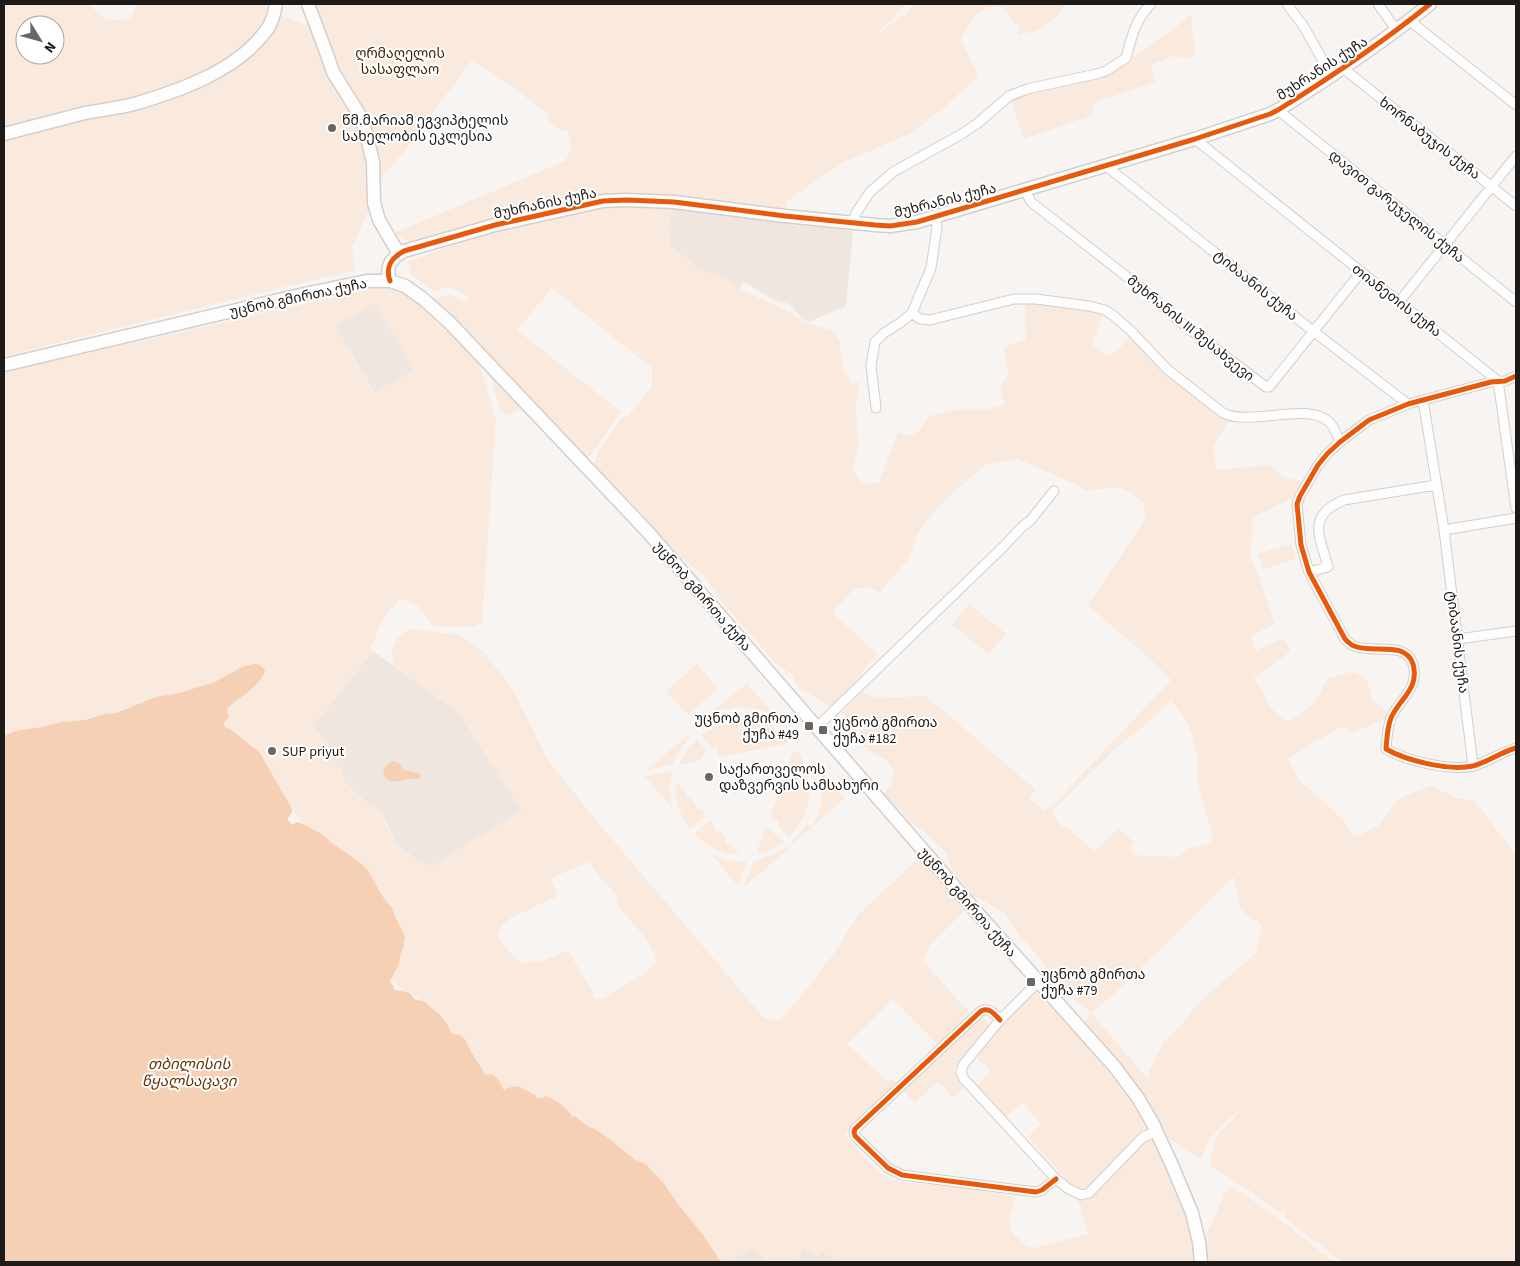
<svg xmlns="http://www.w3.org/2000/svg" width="1520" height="1266" viewBox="0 0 1520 1266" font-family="'Source Sans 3','Noto Sans Georgian',sans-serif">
<rect width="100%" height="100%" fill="#f8f4f1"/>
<path fill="#efe6df" d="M672,208L789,222L793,225L853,230L846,306L808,322L799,315L790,304L776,301L744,282L739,289L725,278L699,270L670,244L668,229Z
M375,302L414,370L375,393L335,326Z
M373,651L458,712L522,810L432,867L418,861L397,845L382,814L376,806L373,807L366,803L344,781L340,768L336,766L326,742L313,726Z
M752,1248L759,1253L769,1262H731L749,1249Z
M803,1249L821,1251L840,1262H799L801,1259L798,1257Z"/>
<path fill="#faeade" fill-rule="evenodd" d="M4,4H90C105,23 107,21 130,19L137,4H267L263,28L267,35L280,16L315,28L360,127L366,168L369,209L352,248L355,270L4,356ZM25,25H55V55H25Z
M310,4H905L902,9L876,34L909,12L912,4H1066C1050,25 1044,30 1018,35L1019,27C1012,21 1007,12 1000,6L985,8L973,18L961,39L978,76L945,107L911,133L842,163L787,201L786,211L632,193L572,199L496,218L425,240L408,241L394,233L565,161C572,150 572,143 567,131L560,130L547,120L550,115L504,81L472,60L405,150L382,177L376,176L359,109Z
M1191,15L1195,52L1189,59L1173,56L1151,65L1155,82L1093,103V115L1023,139L1011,99L1123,64L1167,34Z
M612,204L673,206L668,229L670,244L699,270L725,278L739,289L786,310L805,322L834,331L839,341L844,371L852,383L860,382L856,407L858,446L853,469C862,484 859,486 879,482L898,433L915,436L929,416L955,410H984L1004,405L1000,388L1008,375L1004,347L1026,339L1025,301L1104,312L1092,344L1107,356L1118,350L1131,334L1230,419L1213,446L1217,470L1269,465L1283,477L1305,482L1298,495L1250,519L1252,522L1251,559L1258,575L1275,624L1251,636L1256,651L1283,638L1291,651L1254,678L1272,709L1287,722C1313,708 1314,703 1328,678L1351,672L1366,678L1372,699L1390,715L1388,718L1351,733L1344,726L1321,738L1288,759L1299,780L1333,810L1346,824L1353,835L1357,837L1379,825L1398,799L1431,785L1455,798L1474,800L1516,855V1262H1342L1284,1217L1285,1206L1281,1214L1252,1192L1209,1165L1215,1138L1247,1104L1227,1121L1212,1137L1210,1138L1201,1159L1169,1139L1162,1131L1138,1087L1083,1023L1092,1014L1148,1079L1149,1071L1163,1043L1179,1027L1201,1000L1256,953L1262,925L1247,915L1240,907L1234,877L1115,993L1091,1013L1069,995L1052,976L1029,945L1021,938L1004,913L988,903L973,896L952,869L946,854L928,835L910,822L898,807L883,795L891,784L895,772L886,759L873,754L863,745L859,728L841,713L863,692L876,698L926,696L1036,790L1029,798L1045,812L1052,804L1053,805L1171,680L1152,661L1088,605L1145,519L1143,503L1130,492L1117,487L1084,491L1079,486L1018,459L985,465L945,500L919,530L909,558L880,592L870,587L854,589L832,613L878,654L861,673L864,677L832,708C826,704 820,699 814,696C799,687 799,692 792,674L779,667L722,602L703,575L675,553L642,513L596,469L593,468L598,451L624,415L628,417L652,386V368L552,288L517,330L621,412L588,459L433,299L450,295L467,302L468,296L449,287L434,291L412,276L408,261C429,255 449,248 468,236ZM1171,700C1186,717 1195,736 1197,759C1197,767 1196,774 1198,782C1202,802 1210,821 1213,842L1188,849L1178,857L1135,855L1130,848L1134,842L1118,829L1094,851L1068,828L1060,826L1052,811L1118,746L1150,721Z
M379,287L408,293L429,310L477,357L496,419L482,623L473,627L435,626L432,625C422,610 418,601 399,600C391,609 382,619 378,630C375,638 375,641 370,648L373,651L313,726L326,742L336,765H338L344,781L361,799L373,807L376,806C384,817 390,837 398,845C406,855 420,862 431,867L522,810L458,712L392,664L394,661C388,648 398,633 411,629L460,635L484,652L513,690L548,760L596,820L764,1018L779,1021L804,993L832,956L860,913L921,856L967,908L930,945L923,961L972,1015L938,1045L893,999L847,1044L888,1082L892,1078L897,1085L844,1134L879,1173L900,1182L952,1186L1015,1196V1201L1009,1216L1010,1224L1013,1233L1023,1244L1033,1248L1088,1234L1078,1200L1081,1190L1070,1184L1028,1137L1041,1124L1022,1102L1006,1117L976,1086L991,1071L978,1059C986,1034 1017,1009 1036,992C1076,1034 1117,1077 1147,1127C1157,1144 1164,1165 1172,1183C1183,1208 1195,1234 1196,1262H840L821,1251L817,1258L803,1249L798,1256L801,1259L799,1262H769C763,1257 757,1249 749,1249L731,1262H721L704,1236L678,1204L665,1185L646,1164L634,1159L607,1137L595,1129L587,1126L575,1116L571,1118L554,1099L537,1098L523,1088H507L505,1091L503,1089L502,1085L496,1077L485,1075L471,1053L468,1043L452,1034L447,1024L433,1008L424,1001L407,993L403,992L391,978C401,967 396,967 399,956C401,949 405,943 405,936L396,918L392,908L383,898L368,870L362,864L336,846L324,836L304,826L299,820L253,746C243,741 236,733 225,728V721L228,717L227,709L236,700L191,689L124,709L116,713L105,714L85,720L62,722L41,727L15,731L4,736V372ZM375,303L414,370L374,393L335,326ZM590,862L601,878L616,895L617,905L643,935L655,955L656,962L648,971L602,999L594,998L591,988L568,951L541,961L523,963L514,957L497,936L502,925L511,918L557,896L551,878Z
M488,369L523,406L519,410L506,415L501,411Z
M1291,544L1296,559L1263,569L1258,554Z
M969,604L1006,634L989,654L952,625Z
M697,664L718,688L688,715L666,691Z
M747,683L783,726L769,720L772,713C752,707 732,705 713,713L711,714L714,720L698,729H695L694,727Z
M741,721C759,722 774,728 788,739V741L785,744L720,757L718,756L717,747H711L701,735L716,727Z
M689,734V738L678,754L672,765L646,770Z
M697,739L706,750L699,761L679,765L686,751Z
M795,751H798C814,782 814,812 789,837L778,825L779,821L770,818L792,754Z
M809,756L845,798L794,843L792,841L798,836L806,825L812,827C822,809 825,789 820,769L814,770Z
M672,771L669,789L672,807L644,776Z
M676,781L687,793L685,795L688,798L690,797L697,806L696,807L699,811L701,809L706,816L690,829C679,814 674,799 676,781Z
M710,820L716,827L714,829L717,832L719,830L727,839L725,842L728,844L730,843L740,855C721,854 708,847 694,834Z
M766,826L784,842L767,851L756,854Z
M788,846L790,848L745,886L744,885L753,862L774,854Z
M712,855L726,860L747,862L738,886Z
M982,1017L992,1027L954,1068V1071L966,1086L953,1097L938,1081L915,1103L902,1089Z
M1232,1187C1268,1209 1301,1235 1333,1262H1208L1204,1240L1225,1193Z"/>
<path fill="#f6d0b5" d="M254,664C259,664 262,666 265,670C261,687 238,697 227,709L229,718L225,721L224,726L233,731L260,753L292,809V813L287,819L292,825L297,822C306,825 317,831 326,837C330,841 333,845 338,847L362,864L368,870L383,897L392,908L396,918L405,936L403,949L400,955L399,965L390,981L394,987L393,989L409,993L416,1000L424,1001L439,1014L447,1024L452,1034C467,1034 466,1043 472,1053C476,1060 482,1067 485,1075L492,1074C498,1078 501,1083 503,1089L505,1090L507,1088L518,1086L535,1095L537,1098H543L545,1096C555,1099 566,1107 572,1116L571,1118L575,1116L587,1126L595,1129L607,1137L634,1159L646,1164L665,1185L678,1204L704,1236L721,1262H4V736L15,731L41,727L62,722L85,720L105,714L116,713L156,697L179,693L215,682L242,667Z
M394,761L399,763L403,770L419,773L421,775L419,779C416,779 413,778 411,779C404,779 398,783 391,781C378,777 383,764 394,761Z"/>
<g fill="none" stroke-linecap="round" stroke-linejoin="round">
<g stroke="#d2cfcc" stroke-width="11">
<path id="street" d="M1287,4L1304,27L1332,77
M1378,4L1397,31
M1410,21L1516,105
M1344,69L1516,206
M1278,110L1516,302
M1195,139L1498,381L1516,508
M1105,165L1313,331L1408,404
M1025,190L1031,202L1140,287L1183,324L1266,387H1269L1361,272
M852,224L856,213L870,192L893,172L960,135L978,123L1009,96L1027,89L1096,74L1106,71L1126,58C1132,36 1135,20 1151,4
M1399,302L1516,156
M912,313L920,319L930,320L1014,299H1036L1089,306L1105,310L1114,316L1132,332L1167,369L1223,413C1252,427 1307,401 1329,422C1334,426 1337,435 1340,442
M1516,376L1505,381L1491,382L1408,404L1369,420L1340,442L1327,454L1318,465L1300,496L1297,504L1301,545L1309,572L1345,639C1348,642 1351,645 1354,646C1372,654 1405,640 1413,664C1420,689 1399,699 1391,718C1387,728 1387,739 1386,749C1407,761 1449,771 1473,766C1488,762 1501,752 1516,748
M1423,400L1444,530L1473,766
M876,408L871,366L875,342L884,333L900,323L912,313L931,268L937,227L935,216
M1444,530L1516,518
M1309,572L1328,567C1320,536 1306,516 1344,500L1436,485
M1458,639L1516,631
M817,727L1002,548L1023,526L1030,521L1054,491
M1038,982L1000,1020L963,1065L961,1072L964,1079L1056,1179L1067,1188L1081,1195L1089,1193L1143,1137L1157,1131
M1000,1020C994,1014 990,1007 981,1011L855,1129L854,1132L855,1136L888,1168L902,1175L1036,1192L1042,1190L1056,1179"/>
</g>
<g stroke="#d2cfcc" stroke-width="15">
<path id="secondary" d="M308,4L325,49L333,72L359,114L365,129L373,162L374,203L379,220L399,254
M4,134C31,127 58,120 85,113C101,110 118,108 134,104C179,91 236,71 265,32C272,24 274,14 276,4
M390,281C385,267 391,258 404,251L495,225L603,201L627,200L674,202L785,216L875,225L890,226L917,222L1195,139L1270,114L1278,110C1331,77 1382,43 1430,4
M4,365L300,295L367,281H390L405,286L422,298L449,322L647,531L980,916L1114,1066L1138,1098L1152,1122L1172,1165L1192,1213L1199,1242L1201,1262"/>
</g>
<use href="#street" stroke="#fefdfd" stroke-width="9"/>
<use href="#secondary" stroke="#fefdfd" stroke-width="12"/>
<g stroke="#fff" stroke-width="8">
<path id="cycleway" d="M390,281C385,267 391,258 404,251L495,225L603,201L627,200L674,202L785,216L875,225L890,226L917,222L1195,139L1270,114L1278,110C1331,77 1382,43 1430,4
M1516,376L1505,381L1491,382L1408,404L1369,420L1340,442L1327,454L1318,465L1300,496L1297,504L1301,545L1309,572L1345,639C1348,642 1351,645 1354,646C1372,654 1405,640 1413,664C1420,689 1399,699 1391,718C1387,728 1387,739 1386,749C1407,761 1449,771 1473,766C1488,762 1501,752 1516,748
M1000,1020C994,1014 990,1007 981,1011L855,1129L854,1132L855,1136L888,1168L902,1175L1036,1192L1042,1190L1056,1179"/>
</g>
<use href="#cycleway" stroke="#e8590c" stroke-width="5"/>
</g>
<g fill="#6a6664" stroke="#fff" stroke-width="2">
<circle cx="332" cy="128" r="5"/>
<rect x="804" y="721" width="10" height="10" rx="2.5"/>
<rect x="818" y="725" width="10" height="10" rx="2.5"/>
<circle cx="272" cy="751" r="5"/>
<circle cx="709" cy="777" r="5"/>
<rect x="1026" y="977" width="10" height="10" rx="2.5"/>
</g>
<g text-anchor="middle" stroke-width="4" stroke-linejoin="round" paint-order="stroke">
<g font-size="14" fill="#442305" stroke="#fff">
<text x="400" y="58">ღრმაღელის<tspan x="400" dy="16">სასაფლაო</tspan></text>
</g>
<g font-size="14" fill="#1d1a18" stroke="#fff">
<text transform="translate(1322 68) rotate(-33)" y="5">მუხრანის ქუჩა</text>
<text transform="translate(1430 138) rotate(38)" y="5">ხორნაბუჯის ქუჩა</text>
<text transform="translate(945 200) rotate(-14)" y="5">მუხრანის ქუჩა</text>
<text transform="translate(545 203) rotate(-12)" y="5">მუხრანის ქუჩა</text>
<text transform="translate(1397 206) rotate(39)" y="5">დავით გარეჯელის ქუჩა</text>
<text transform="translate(1256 285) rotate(39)" y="5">ტიბაანის ქუჩა</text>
<text transform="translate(298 297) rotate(-12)" y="5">უცნობ გმირთა ქუჩა</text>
<text transform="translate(1397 300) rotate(38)" y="5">თიანეთის ქუჩა</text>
<text transform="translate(1191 328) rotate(39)" y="5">მუხრანის III შესახვევი</text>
<text transform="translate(703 596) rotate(49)" y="5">უცნობ გმირთა ქუჩა</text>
<text transform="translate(1458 642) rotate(83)" y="5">ტიბაანის ქუჩა</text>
<text transform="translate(968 902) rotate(49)" y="5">უცნობ გმირთა ქუჩა</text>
</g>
<g font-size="14" fill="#1d1a18" stroke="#fff" text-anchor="start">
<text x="342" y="125">წმ.მარიამ ეგვიპტელის<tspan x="342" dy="16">სახელობის ეკლესია</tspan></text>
<text x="799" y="723" text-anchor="end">უცნობ გმირთა<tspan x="799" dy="16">ქუჩა #49</tspan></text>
<text x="833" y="727">უცნობ გმირთა<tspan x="833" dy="16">ქუჩა #182</tspan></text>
<text x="282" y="756">SUP priyut</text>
<text x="719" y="774">საქართველოს<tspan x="719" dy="16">დაზვერვის სამსახური</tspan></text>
<text x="1041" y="979">უცნობ გმირთა<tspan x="1041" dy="16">ქუჩა #79</tspan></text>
</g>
<g font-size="15" font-style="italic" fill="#653609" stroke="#fff">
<text x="189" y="1069">თბილისის<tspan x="189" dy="17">წყალსაცავი</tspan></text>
</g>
</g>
<rect width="1520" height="1266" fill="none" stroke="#1d1a18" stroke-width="10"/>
<g transform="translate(40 40) rotate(127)"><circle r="24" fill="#ffffff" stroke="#a5a3a3"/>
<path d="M0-4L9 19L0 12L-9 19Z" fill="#6a6664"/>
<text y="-8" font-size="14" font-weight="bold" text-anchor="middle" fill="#1d1a18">N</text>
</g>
</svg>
